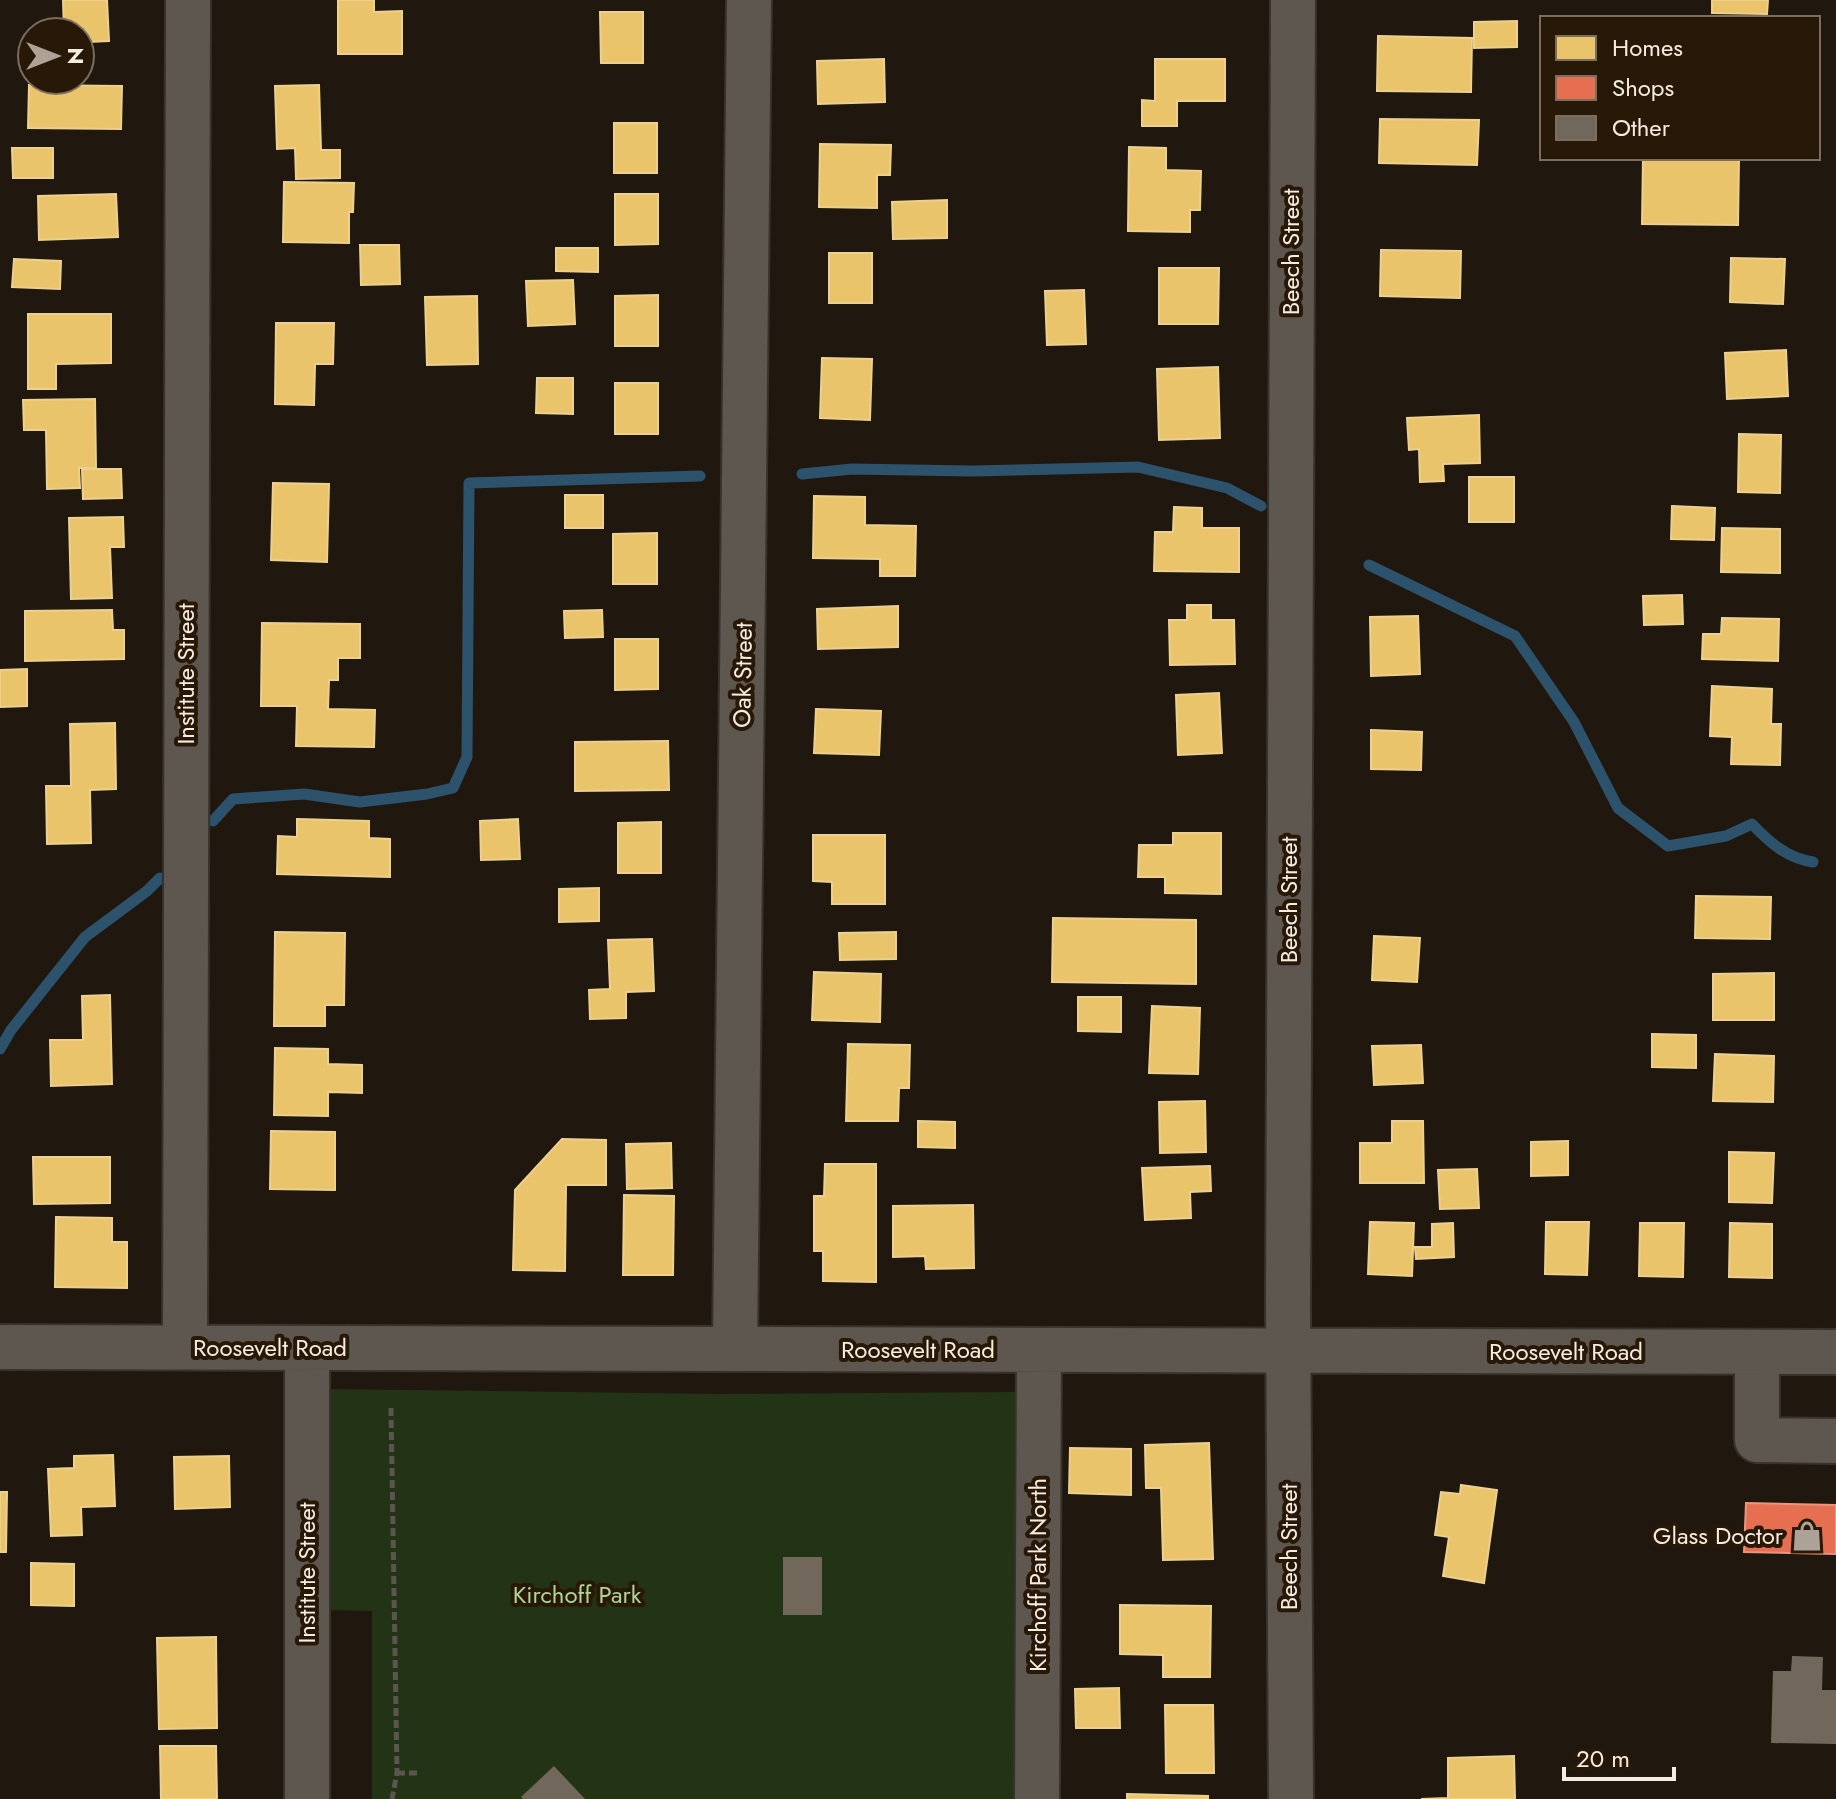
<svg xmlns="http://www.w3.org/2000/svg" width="1836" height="1799" viewBox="0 0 1836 1799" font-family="Jost,sans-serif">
<rect width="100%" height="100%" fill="#20180f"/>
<path fill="#233416" d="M323,1389L719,1394L1016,1392L1017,1799H372V1611L325,1610Z"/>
<path fill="#e9c46a" stroke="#edd08e" stroke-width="2" d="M63,0H107L109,41L87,42L88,68H80V32H64Z
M338,0H374V12L402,11V54H338Z
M1712,0H1768L1767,14L1712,13Z
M600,12H643V63H601Z
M1517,21V47L1474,48V22Z
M1378,36L1472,38L1471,92L1377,91Z
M884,59L885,102L818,104L817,61Z
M1155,59H1225V101H1177V126H1142V100L1155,101Z
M29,85L122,86L121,129L28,128Z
M319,85L321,150H340V178L296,179L295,148L277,149L275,86Z
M1380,119L1479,120L1477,165L1379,163Z
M614,123H657V173H614Z
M820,144L891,145L890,175H877V208L819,207Z
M1129,147L1166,148V170L1201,171L1200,210H1190V232L1128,231Z
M12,148H53V178H13Z
M1643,158H1739L1738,225L1642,224Z
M284,182L354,183L353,212H349V243L283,242Z
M116,194L118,237L39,240L38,196Z
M615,194H658V244L615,245Z
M947,200V238L893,239L892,202Z
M360,245H399L400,284L361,285Z
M556,248H598V272L556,271Z
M1381,250L1461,251L1460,298L1380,296Z
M829,253H872V303H829Z
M1731,258L1785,259L1783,304L1730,302Z
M14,259L61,261L60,289L12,287Z
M1159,268H1219L1218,324H1159Z
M573,280L575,324L528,326L526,281Z
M1084,290L1086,344L1047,345L1045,291Z
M658,295V346H615V296Z
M477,296L478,364L427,365L425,297Z
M28,314H111V363L56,364V389H28Z
M276,323H334L333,364H315L314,405L275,404Z
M1786,350L1788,396L1727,399L1725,353Z
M822,358L872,359L870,420L820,418Z
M1218,367L1220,438L1159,440L1157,369Z
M537,378H573V414L536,413Z
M615,383H658V434H615Z
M95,399L96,468H79L80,488L47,489L46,430H24L23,400Z
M1479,415L1480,463L1443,464L1444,481L1420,482L1419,449L1409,450L1407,418Z
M1739,434L1781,435L1780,493L1738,492Z
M82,469H121L122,498L83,499Z
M1469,477H1514V522H1469Z
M273,483L329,484L327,562L271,560Z
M565,495H603V528H565Z
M814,496L865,497V525L916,526L915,576H880V559L813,558Z
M1672,506L1715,508L1714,540L1671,539Z
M1174,507L1202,508V528H1239V572L1154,571L1155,532H1173Z
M123,517L124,547H110L112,598L71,599L69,518Z
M1722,528L1780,529V573L1721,572Z
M657,533V584H613V534Z
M1682,595L1683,624L1644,625L1643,596Z
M1187,605H1211V620H1234L1235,664L1170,665L1169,620H1187Z
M898,606V647L818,649L817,609Z
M112,610L113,630H124V659L25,661V611Z
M602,610L603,637L565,638L564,611Z
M1418,616L1420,674L1371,676L1370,617Z
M1722,618L1779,619L1778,661L1702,659L1703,634H1721Z
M262,623L360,624V658H338V680H329L328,709L375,710L374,747L296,746L297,706H261Z
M615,639H658V689L615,690Z
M27,669V706L0,707V670Z
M1712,686L1772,689L1771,724H1781L1780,765L1731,764L1732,737L1710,736Z
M1219,693L1222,753L1178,755L1176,695Z
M816,709L881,711L879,755L814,753Z
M115,723L116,789L90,790L91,843L47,844L46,786H71L70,724Z
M1371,730L1422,732L1421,770L1371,769Z
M668,741L669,790L575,791V742Z
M297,819L369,821V838L390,839V877L277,874L278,836L297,837Z
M518,819L520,859L481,860L480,821Z
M661,822V873H618V823Z
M1173,833H1221V894L1165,893V877H1138L1139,845H1173Z
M813,835H885V904H832V882L813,881Z
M599,888V921L559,922V889Z
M1696,896L1771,897L1770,939L1695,938Z
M1053,918L1196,920V984L1052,982Z
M275,932L345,933L344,1005H325V1026H274Z
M896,932V959L840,960L839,933Z
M1374,936L1420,938L1417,982L1372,980Z
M652,939L654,991L626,992V1018L590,1019L589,990L610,989L608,940Z
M814,972L881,974L880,1022L812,1020Z
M1774,973V1020H1713V974Z
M110,995L112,1084L51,1086L50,1040H83L82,996Z
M1078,997H1121V1032L1078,1031Z
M1152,1006L1200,1008L1198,1074L1149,1073Z
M1652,1034L1696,1035V1068L1652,1067Z
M848,1044L910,1045L909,1088H899L898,1121H846Z
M1421,1045L1423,1083L1374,1085L1372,1046Z
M275,1048L328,1049V1064L362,1065V1093L328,1092V1116L274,1115Z
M1715,1054L1774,1056L1773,1102L1713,1101Z
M1205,1101L1206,1152L1160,1153L1159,1102Z
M918,1121L955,1122V1148L918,1147Z
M1392,1121H1423L1424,1183H1360V1143H1392Z
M271,1131L335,1132V1190L270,1189Z
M562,1139L606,1140V1185H566L565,1271L513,1270L515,1190Z
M1568,1141V1175L1531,1176V1142Z
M671,1143L672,1188L627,1189L626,1144Z
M1729,1152L1774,1153L1772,1203L1729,1202Z
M33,1157H110V1203L34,1204Z
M825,1164H876V1282L823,1281V1251H814V1196H824Z
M1210,1166L1211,1191L1190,1192L1191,1218L1145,1220L1142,1168Z
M1477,1169L1479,1208L1440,1209L1438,1170Z
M624,1195L674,1196L673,1275H623Z
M973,1205L974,1268L926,1269L925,1256L893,1257V1206Z
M56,1217L112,1218V1242H127V1288L55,1287Z
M1370,1222L1414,1223L1412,1276L1368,1274Z
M1546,1222H1589L1587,1275L1545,1274Z
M1453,1223L1454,1257L1416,1259L1415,1247H1432V1224Z
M1640,1223H1684L1683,1277L1639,1276Z
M1730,1223L1772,1224V1278L1729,1277Z
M1209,1443L1213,1559L1163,1560L1161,1488H1146L1145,1445Z
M1070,1448L1131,1449V1495L1069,1493Z
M113,1455L115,1506L81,1507L82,1535L51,1536L48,1469L74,1468V1456Z
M229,1456L230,1507L175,1509L174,1457Z
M1461,1485L1497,1490L1484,1583L1443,1576L1449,1537L1435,1535L1441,1492L1460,1494Z
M0,1492H7L6,1552H0Z
M31,1563L74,1564V1606L31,1605Z
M1120,1605L1211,1606L1210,1677H1163V1655L1120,1654Z
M216,1637L217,1728L159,1729L157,1638Z
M1119,1688L1120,1728H1076L1075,1689Z
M1165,1705H1213L1214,1773H1166Z
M160,1746H216L217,1799H161Z
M1514,1756L1515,1799H1421L1448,1798V1758Z
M1127,1794L1208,1796V1799H1127Z"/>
<path fill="#e76f51" stroke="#ec947c" stroke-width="2" d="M1746,1503L1836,1505V1554L1744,1552Z"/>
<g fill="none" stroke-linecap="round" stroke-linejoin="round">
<path stroke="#2c526c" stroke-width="11" d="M802,474L852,469L972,471L1138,467L1227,488L1261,506
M1369,565L1515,636L1574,722L1618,808L1668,846L1726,836L1752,824C1770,843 1787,858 1813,862
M213,821L233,799L304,794L360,802L427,794L453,788L467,757L469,483L700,476
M0,1049L11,1030L85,937L147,891L160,878"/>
</g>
<path fill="#72675b" d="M783,1557H822V1615H783Z
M1792,1656L1823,1657L1822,1690H1836V1744L1771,1743L1773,1671H1791Z
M554,1766L585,1799H523L521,1797Z"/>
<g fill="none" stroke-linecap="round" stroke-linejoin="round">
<g stroke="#38322c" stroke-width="48">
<path id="minor" d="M0,1347L1836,1352
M185,1347L188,0
M307,1348V1799
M735,1349L749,0
M1757,1352V1440L1836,1441
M1037,1799L1039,1350
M1291,1799L1288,1303L1293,0"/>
</g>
<path stroke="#5c554f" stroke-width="5" stroke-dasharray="8 4" stroke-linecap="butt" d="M391,1408L397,1773L392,1799
M397,1773H419"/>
<use href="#minor" stroke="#5e5750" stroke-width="44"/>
</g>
<defs>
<g id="shop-bare" transform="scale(2.4)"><path d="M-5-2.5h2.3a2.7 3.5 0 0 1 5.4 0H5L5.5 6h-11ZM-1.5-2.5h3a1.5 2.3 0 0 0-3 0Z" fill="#aca298" stroke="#281807" stroke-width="2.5" paint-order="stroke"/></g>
</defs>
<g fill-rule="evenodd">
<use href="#shop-bare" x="1807" y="1536"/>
</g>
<g text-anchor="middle" stroke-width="8" stroke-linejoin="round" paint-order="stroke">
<g font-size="24" fill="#f7ece1" stroke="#281807">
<text transform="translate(1291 252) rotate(-90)" y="8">Beech Street</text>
<text transform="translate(186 674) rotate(-90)" y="8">Institute Street</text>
<text transform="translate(743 675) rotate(-89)" y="8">Oak Street</text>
<text transform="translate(1289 900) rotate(-90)" y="8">Beech Street</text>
<text x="270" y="1356">Roosevelt Road</text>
<text x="918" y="1358">Roosevelt Road</text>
<text x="1566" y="1360">Roosevelt Road</text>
<text transform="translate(1289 1547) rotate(-90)" y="8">Beech Street</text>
<text transform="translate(307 1573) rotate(-90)" y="8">Institute Street</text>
<text transform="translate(1038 1575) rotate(-90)" y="8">Kirchoff Park North</text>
</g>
<g font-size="24" fill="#f7ece1" stroke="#281807" text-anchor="end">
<text x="1783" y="1544">Glass Doctor</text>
</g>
<g font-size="24" fill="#aed796" stroke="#281807">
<text x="577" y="1603">Kirchoff Park</text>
</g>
</g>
<rect x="1540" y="16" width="280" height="144" fill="#281807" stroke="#7b6d5e" stroke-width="2"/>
<rect x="1556" y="36" width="40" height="24" fill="#e9c46a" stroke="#7b6d5e" stroke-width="2"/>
<text x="1612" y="56" font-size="24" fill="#f7ece1">Homes</text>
<rect x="1556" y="76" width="40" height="24" fill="#e76f51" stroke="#7b6d5e" stroke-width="2"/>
<text x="1612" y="96" font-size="24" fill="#f7ece1">Shops</text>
<rect x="1556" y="116" width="40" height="24" fill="#72675b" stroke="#7b6d5e" stroke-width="2"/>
<text x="1612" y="136" font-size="24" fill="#f7ece1">Other</text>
<g transform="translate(56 56) rotate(90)"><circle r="38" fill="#281807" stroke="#7b6d5e" stroke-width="2"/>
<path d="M0-6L14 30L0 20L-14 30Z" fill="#aca298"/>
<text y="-12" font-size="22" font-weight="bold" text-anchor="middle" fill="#f7ece1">N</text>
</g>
<path d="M1564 1767v12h110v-12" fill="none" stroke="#f7ece1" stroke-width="4"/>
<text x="1576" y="1767" font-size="24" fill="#f7ece1" stroke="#281807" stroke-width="6" paint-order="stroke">20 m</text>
</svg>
